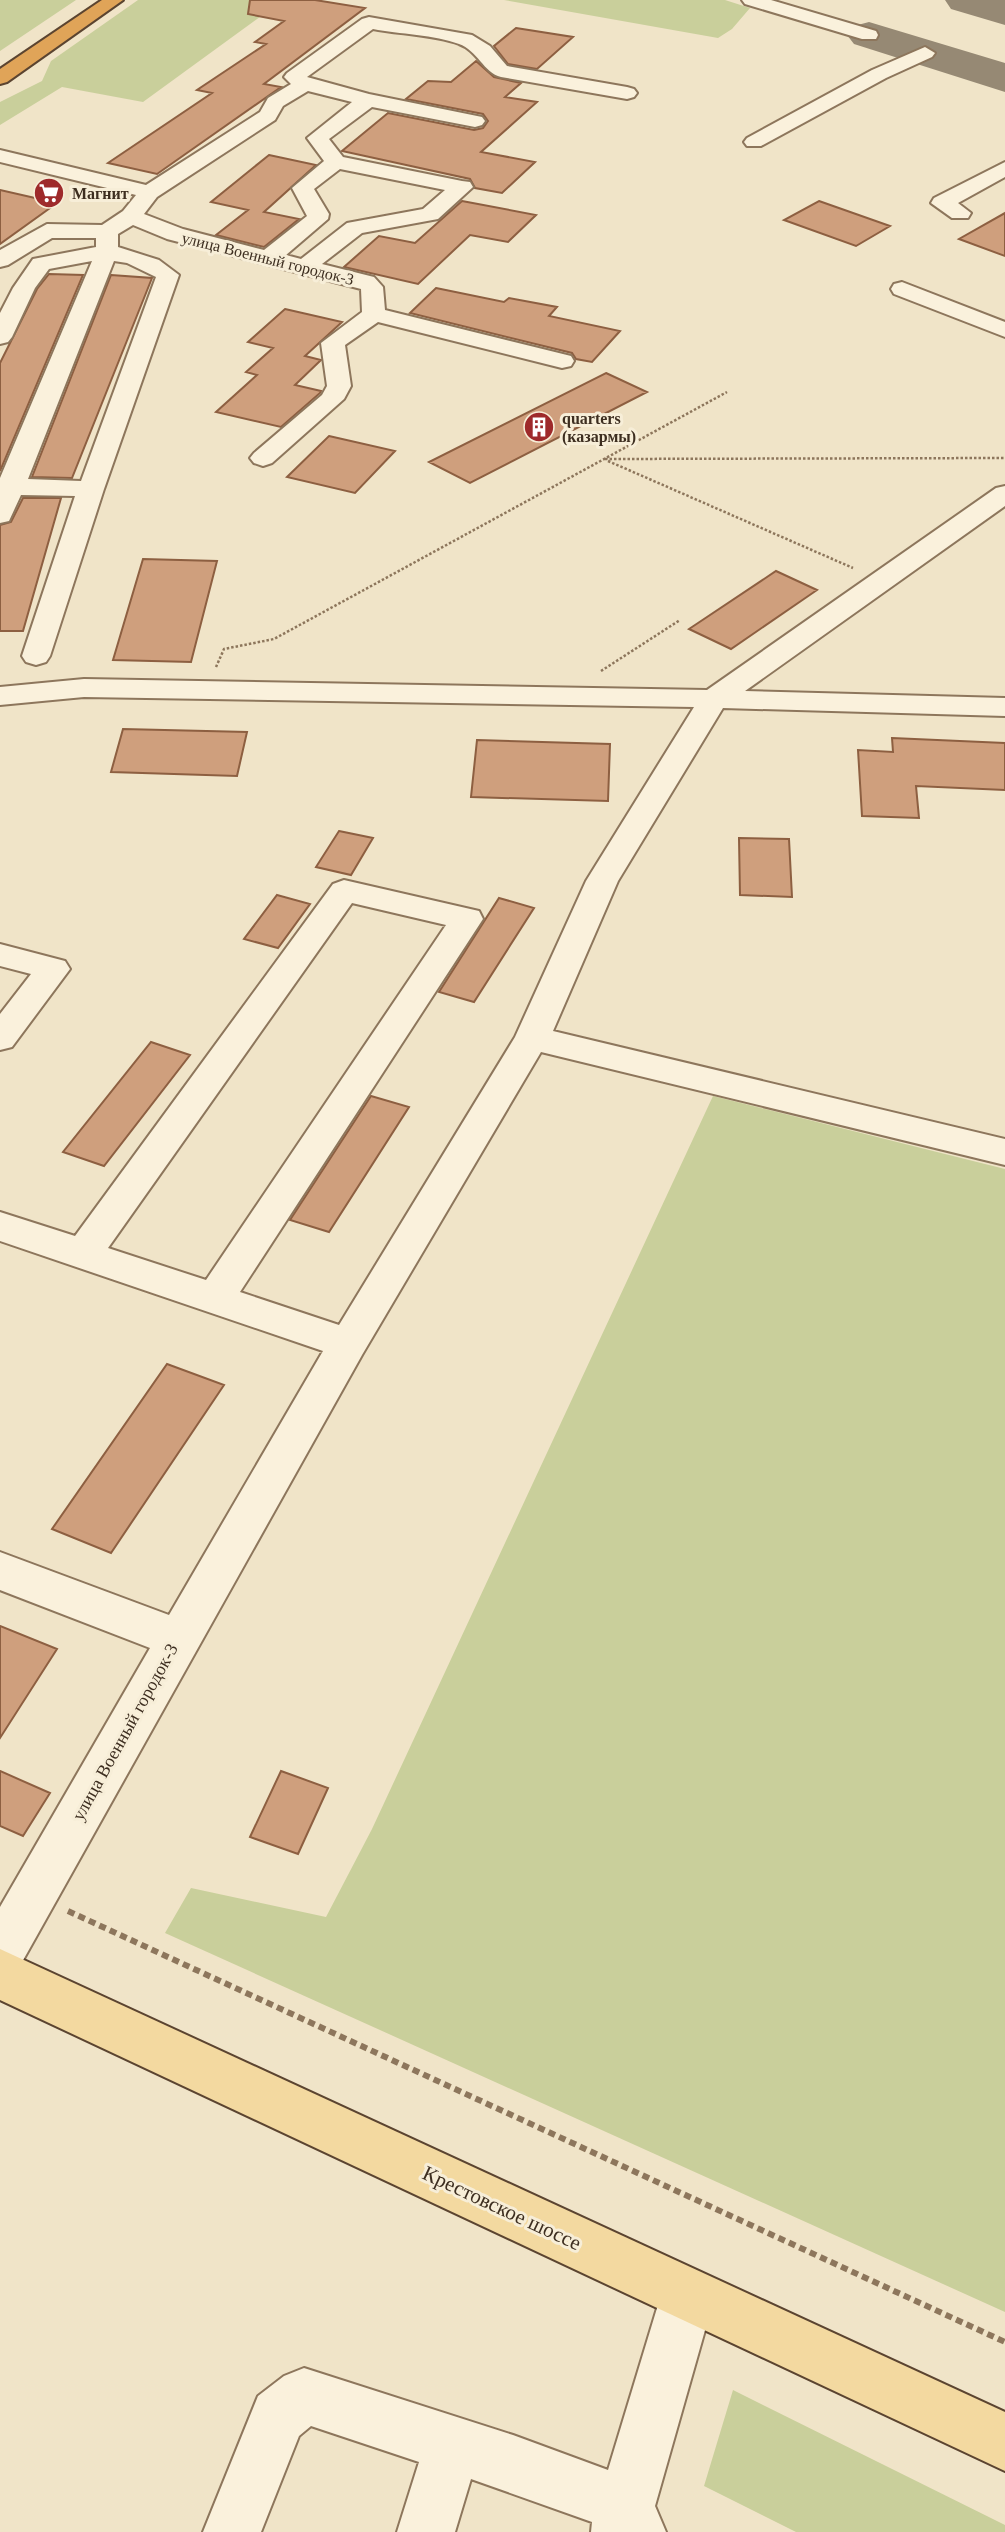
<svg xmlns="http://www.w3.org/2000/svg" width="1005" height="2532" viewBox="0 0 1005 2532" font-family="Georgia,serif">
<rect width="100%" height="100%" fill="#f0e4c8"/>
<path fill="#c9cf9b" d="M0,0H76L0,51Z
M138,0H283L143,102L62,87L0,125V102L42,81L51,61Z
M504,0H725L750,8L732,29L718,38Z
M713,1096L1005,1169V2312L165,1933L191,1888L326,1917L372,1829Z
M733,2390L1005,2525V2532H796L704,2486Z"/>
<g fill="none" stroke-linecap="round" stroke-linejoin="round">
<path fill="#968974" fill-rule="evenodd" d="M945,0H1005V25L951,9Z
M869,22L1005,63V92L854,44L847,35L854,26Z"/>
</g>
<path fill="#cf9f7d" stroke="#8d5f41" stroke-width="2" d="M250,0H315L365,8L264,84L281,87L157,174L108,163L212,93L197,90L266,44L255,42L284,21L248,14Z
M516,28L573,37L537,69L508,64L494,46Z
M476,61L494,77L521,83L505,97L537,102L481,152L535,162L502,193L475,188L470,179L342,151L388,113L474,130L483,128L488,121L483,114L406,99L428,81L451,82Z
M269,155L316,165L264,212L299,219L264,247L216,235L248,210L211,202Z
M0,190L57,203L0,244Z
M462,201L536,215L508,242L470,235L418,284L344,267L379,236L415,243Z
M819,201L890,226L856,246L784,220Z
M1005,213V256L959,239Z
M49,274L83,275L0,471V363L37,289Z
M111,275L152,278L72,478L32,477Z
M436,288L504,302L509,298L557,307L549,316L620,331L592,362L576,359L572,353L410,313Z
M285,309L342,322L305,356L321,360L295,385L321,391L320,393L281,427L216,412L257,375L246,372L273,348L248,342Z
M606,373L647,392L470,483L429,462Z
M329,436L395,451L355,493L287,477Z
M23,498H61L23,631H0V525L11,522Z
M143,559L217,561L191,662L113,660Z
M776,571L817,590L731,649L689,629Z
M123,729L247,732L237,776L111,772Z
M892,738L1005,743V790L916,786L919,818L862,816L858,750L893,752Z
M477,740L610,744L608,801L471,797Z
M339,831L373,838L351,875L316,867Z
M739,838L789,839L792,897L740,895Z
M277,895L310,904L278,948L244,939Z
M499,898L534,908L474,1002L439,992Z
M151,1042L190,1055L104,1166L63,1152Z
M371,1096L409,1107L329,1232L290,1220Z
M167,1364L224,1385L111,1553L52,1529Z
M0,1626L57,1649L0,1738Z
M0,1771L50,1793L23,1836L0,1826Z
M281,1771L328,1788L298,1854L250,1837Z"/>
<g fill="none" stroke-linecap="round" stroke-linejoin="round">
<g stroke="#8d765c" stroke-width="4">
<path id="minor" d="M742,0H771L876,31L878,35L876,39H862L745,4Z
M369,17L472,35L490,46L507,66L627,87L634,89L637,93L634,97L627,99L501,77C484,73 477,50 459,44C435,35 399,34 373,29L307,77L369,94L482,117L485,121L482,125L475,127L372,107L329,139L343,157L462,181L470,182L473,187L438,219L362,233L322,264L374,277L383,287L385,310L571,356L574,361L571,366L562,368L378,322L345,345L351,386L344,399L272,463L263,466L254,463L250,458L254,453L322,395L327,386L321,343L362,312L361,289L167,239L133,225L118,234V247L159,260L179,275L104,489L50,656L46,662L36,665L26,662L22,656L75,496L21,495L9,521L0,523V478L92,261L49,269L35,288L12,337L8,342L0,344V313L13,288L33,259L96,247V238H52L8,265L0,267V250L47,224L102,225L123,211L136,195L0,162V150L146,185L260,112L268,98L291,84L284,77L287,73L362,19ZM308,91L352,102L307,138L324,161L292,188L307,216L264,250L183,229L144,214L157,197L275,120L283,106ZM340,169L445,190L423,209L347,223L301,259L286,255L328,219L329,214L314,189ZM114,261L127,263L156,277L81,481L28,479Z
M925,47L935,53L932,57L886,78L761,146H747L744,142L747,138L872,70Z
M1005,162V177L958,203L971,213L968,218H952L931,203L934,198Z
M902,282L1005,322V337L894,294L891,289L894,284Z
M1005,486V506L745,691L1005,698V716L723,708L618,881L553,1031L1005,1139V1165L541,1052L362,1355L17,1971L0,1978V1907L150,1648L0,1590V1552L169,1615L323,1351L0,1241V1212L75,1236L333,884L344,880L479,911L483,919L240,1292L339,1325L515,1037L586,881L694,707L84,697L0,705V687L84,679L707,690L996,488ZM352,903L446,925L206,1280L108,1248Z
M0,944L65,961L70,969L12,1047L0,1050V1014L31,974L0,966Z
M688,2268L707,2276L715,2295L655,2506L666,2532H591L592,2522L471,2479L455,2532H397L419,2462L311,2426L299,2436L261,2532H203L258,2396L284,2376L304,2368L513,2435L608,2470L661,2295L669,2276Z"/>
</g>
<g stroke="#5b4430" stroke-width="4">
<path id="major" d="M0,1949L1005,2412V2471L0,2000Z"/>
</g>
<g stroke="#5b4430" stroke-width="4">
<path id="highway" d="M102,0H123L7,82L0,84V69Z"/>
</g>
<path stroke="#8d765c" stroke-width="2.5" stroke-dasharray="2.5 2" stroke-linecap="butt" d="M605,459L1005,458
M608,461L853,568
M216,667L224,649L274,639L727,392
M601,671L680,620"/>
<path stroke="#8d765c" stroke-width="6" stroke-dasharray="7 4.5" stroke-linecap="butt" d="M68,1911L1005,2342"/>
<use href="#minor" fill="#faf1dc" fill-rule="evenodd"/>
<use href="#major" fill="#f3d9a0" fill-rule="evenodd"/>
<use href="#highway" fill="#e0a458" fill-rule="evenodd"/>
</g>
<defs>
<g id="supermarket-disc" transform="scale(1.575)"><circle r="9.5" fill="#9e2a2b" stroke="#f7eed8"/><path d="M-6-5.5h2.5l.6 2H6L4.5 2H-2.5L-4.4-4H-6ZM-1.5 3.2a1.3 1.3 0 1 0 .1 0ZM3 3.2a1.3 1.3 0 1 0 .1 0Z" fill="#fff"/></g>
<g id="building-disc" transform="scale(1.575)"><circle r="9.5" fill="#9e2a2b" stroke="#f7eed8"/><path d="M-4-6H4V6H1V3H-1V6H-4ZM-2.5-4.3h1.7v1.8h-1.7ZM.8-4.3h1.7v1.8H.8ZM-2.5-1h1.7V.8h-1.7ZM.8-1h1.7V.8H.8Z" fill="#fff"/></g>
</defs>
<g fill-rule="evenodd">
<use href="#supermarket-disc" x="49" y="193"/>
<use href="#building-disc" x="539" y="427"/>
</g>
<g text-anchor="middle" stroke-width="6" stroke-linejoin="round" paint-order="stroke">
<g font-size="16" font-weight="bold" fill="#3d2e20" stroke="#f7eed8" text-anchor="start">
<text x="72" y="199">Магнит</text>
<text x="562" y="424">quarters<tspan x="562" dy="18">(казармы)</tspan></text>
</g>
<g font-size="16" fill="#3d2e20" stroke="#f7eed8">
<text transform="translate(268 258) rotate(14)" y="6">улица Военный городок-3</text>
</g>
<g font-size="18" fill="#3d2e20" stroke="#f7eed8">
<text transform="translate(125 1732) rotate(-61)" y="6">улица Военный городок-3</text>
</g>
<g font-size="21" fill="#3d2e20" stroke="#f7eed8">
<text transform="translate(502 2208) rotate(25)" y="7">Крестовское шоссе</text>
</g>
</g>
</svg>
